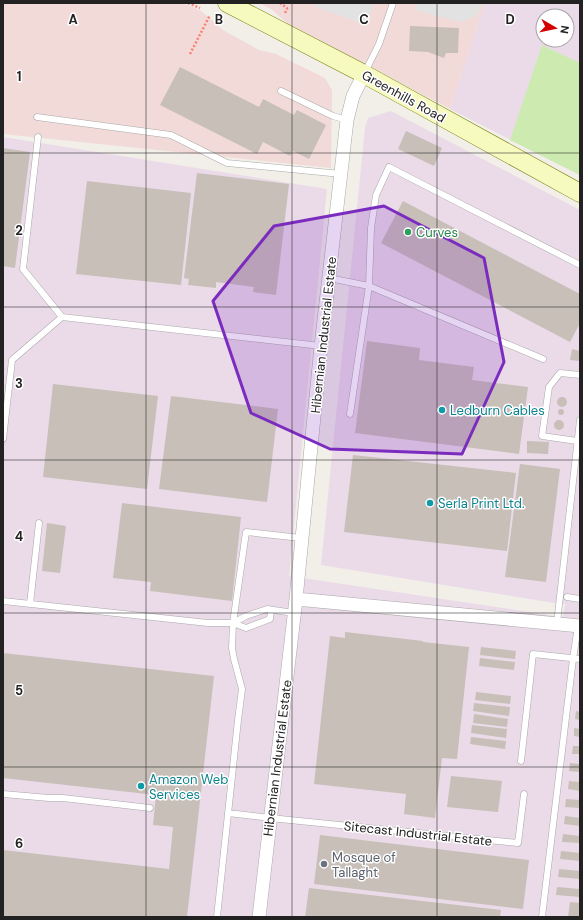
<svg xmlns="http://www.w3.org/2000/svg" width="583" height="920" viewBox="0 0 583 920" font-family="'DM Sans',sans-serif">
<rect width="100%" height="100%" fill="#f2efe9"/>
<path fill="#f2dad9" d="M3,3H182L200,10L223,30L259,50L276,54L325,78L332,90L331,168L3,134Z
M259,3H485L450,109L287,23L271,9Z"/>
<path fill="#ebdbe8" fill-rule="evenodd" d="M485,3H580V175L450,109ZM543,16H567V40H543Z
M391,111L580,210V917H3V137L327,189L289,576L563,617L565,604L554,603L321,565L365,128L368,118Z"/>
<path fill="#cdebb0" d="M542,45L580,63V175L510,140Z"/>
<path fill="#e2e2e2" d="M314,3H374L367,25L318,8Z
M416,3H482L478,14L470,19L460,22L415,10Z"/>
<path fill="#c7bfb8" d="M410,26L459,28L458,53H446L444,58L428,52L409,51Z
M180,67L259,107L263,99L294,115L297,110L326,125L309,159L293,151L290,156L263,142L257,154L160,105Z
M406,131L442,148L434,166L398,149Z
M3,148L30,152L15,268L3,266Z
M197,173L289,184L276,295L253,292L254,287L216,282V288L188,285L189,279L184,278Z
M87,181L191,193L181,285L76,274Z
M403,201L580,294V323L570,342L381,243Z
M367,341L420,348L419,360L474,367L472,380L528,387L519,454L355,433Z
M572,349L580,351V361L570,360Z
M53,384L158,396L147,489L43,477Z
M171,396L278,409L267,502L159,489Z
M557 402a5 5 0 1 1 10 0a5 5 0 1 1-10 0Z
M558 412a3 3 0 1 1 6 0a3 3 0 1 1-6 0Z
M554 425a5 5 0 1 1 10 0a5 5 0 1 1-10 0Z
M527,441L549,442L548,454L527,453Z
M353,455L516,473L507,551L344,532Z
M520,464L560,469L546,582L505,577Z
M122,503L241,517L232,601L150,591L151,582L113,578Z
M47,523L66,526L60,573L42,571Z
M345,632L423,641V642L469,647L457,759L442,758L435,818L404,814L406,794L314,784L330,636L345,638Z
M481,647L516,651L515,659L480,655Z
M3,653L214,676L187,917H3V850L169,869L173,827L153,825L156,795L3,778Z
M480,658L515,662L514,670L479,666Z
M476,692L511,696L510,704L475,700Z
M474,703L510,707L509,716L473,711Z
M576,711L580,712V720L575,719Z
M474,714L508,719L507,727L473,723Z
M472,725L507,729L506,738L471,733Z
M574,728L580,729V737L574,736Z
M471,737L506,741L505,749L470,744Z
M573,746H580V754H572Z
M570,763L580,764V772L569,771Z
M451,776L502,781L498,812L447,807Z
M569,781L580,782V791L568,789Z
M566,799L580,800V808L565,807Z
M565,816L580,818V826L564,824Z
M563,834L580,836V843L562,842Z
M320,835L529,860L523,909L314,884Z
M561,851L580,853V861L560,859Z
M559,869L580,871V879L558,877Z
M557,887L580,889V897L556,895Z
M309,888L501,910L500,917H305Z
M570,902L580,903V917H568Z"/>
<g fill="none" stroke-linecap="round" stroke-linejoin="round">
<g stroke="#a9a9a9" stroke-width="7">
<path id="service" d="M365,72L379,44L393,3
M281,91L333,116L347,120
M37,117L171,135L227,163L341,174
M329,278L369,286L371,228L376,195L389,167L580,265
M62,317L321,346
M350,414L369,286L543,359
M3,439L12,360L62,317L23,269L38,137
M577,441L542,436L549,387L560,373L580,375
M567,597L580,599
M3,601L208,623H233L246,628L270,619L271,610
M30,604L39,523
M233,623L246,616L267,609L294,613
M557,623L580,420
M521,761L533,654L580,659
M3,794L49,798H63L150,808
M228,813L270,818L518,843L524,794
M217,917L238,720L242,689L234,659L232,648L233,623L246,532L301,538
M542,917L573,659L578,626"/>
</g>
<g stroke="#a9a9a9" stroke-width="14">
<path id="minor" d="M296,599L580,626
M259,917L296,599L321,346L347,120L353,96L364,74"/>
</g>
<g stroke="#707d05" stroke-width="19">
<path id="secondary" d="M227,3L364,74L580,193"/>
</g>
<path stroke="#fa8072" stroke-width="2.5" stroke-dasharray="2 2" stroke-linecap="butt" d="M188,3L200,8
M280,3L287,8V9L285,13
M190,54L210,15"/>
<use href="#service" stroke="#fff" stroke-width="6"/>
<use href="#minor" stroke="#fff" stroke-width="13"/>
<use href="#secondary" stroke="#f7fabf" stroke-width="18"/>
</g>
<path fill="#7b2cbf" fill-opacity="0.2" stroke="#7b2cbf" stroke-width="3" stroke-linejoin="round" d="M384,206L484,258L504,362L462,454L330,449L251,413L213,301L274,226Z"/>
<path fill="none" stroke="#222" stroke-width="1" stroke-opacity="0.55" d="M146,3V917M292,3V917M437,3V917M3,153H580M3,307H580M3,460H580M3,613H580M3,767H580"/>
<circle fill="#2e9e5b" stroke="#fff" stroke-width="1.5" cx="408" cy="232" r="4"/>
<g fill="#0f9aa8" stroke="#fff" stroke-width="1.5">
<circle cx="442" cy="410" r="4"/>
<circle cx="430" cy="503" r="4"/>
<circle cx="141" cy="786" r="4"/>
</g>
<circle fill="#6b7280" stroke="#fff" stroke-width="1.5" cx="324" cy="864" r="4"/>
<g text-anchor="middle" stroke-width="3" stroke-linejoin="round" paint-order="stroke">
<g font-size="13" fill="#222" stroke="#fff">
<text transform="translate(404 96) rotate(29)" y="5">Greenhills Road</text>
<text transform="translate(323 335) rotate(-84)" y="5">Hibernian Industrial Estate</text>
<text transform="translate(277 758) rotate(-83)" y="5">Hibernian Industrial Estate</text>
<text transform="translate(418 833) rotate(6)" y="5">Sitecast Industrial Estate</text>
</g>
<g font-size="13" fill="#27864d" stroke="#fff" text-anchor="start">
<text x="416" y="237">Curves</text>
</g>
<g font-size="13" fill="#0d838f" stroke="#fff" text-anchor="start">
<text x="450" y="415">Ledburn Cables</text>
<text x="438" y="508">Serla Print Ltd.</text>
<text x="149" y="784">Amazon Web<tspan x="149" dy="15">Services</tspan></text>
</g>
<g font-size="13" fill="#5b616d" stroke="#fff" text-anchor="start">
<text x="332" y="862">Mosque of<tspan x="332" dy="15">Tallaght</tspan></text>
</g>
</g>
<g font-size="13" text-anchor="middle" font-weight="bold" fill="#222" stroke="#fff" stroke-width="3" stroke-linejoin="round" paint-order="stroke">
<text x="73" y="24">A</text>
<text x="219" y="24">B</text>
<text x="364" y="24">C</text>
<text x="510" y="24">D</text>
<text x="19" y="81">1</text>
<text x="19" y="235">2</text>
<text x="19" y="388">3</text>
<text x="19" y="541">4</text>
<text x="19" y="695">5</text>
<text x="19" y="848">6</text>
</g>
<rect width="583" height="920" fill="none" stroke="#222222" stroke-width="8"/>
<g transform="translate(555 28) rotate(99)"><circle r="19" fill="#ffffff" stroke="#a7a7a7"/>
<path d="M0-3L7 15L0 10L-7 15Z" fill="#d40000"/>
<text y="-6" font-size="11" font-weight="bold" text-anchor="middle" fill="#222222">N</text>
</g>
</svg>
